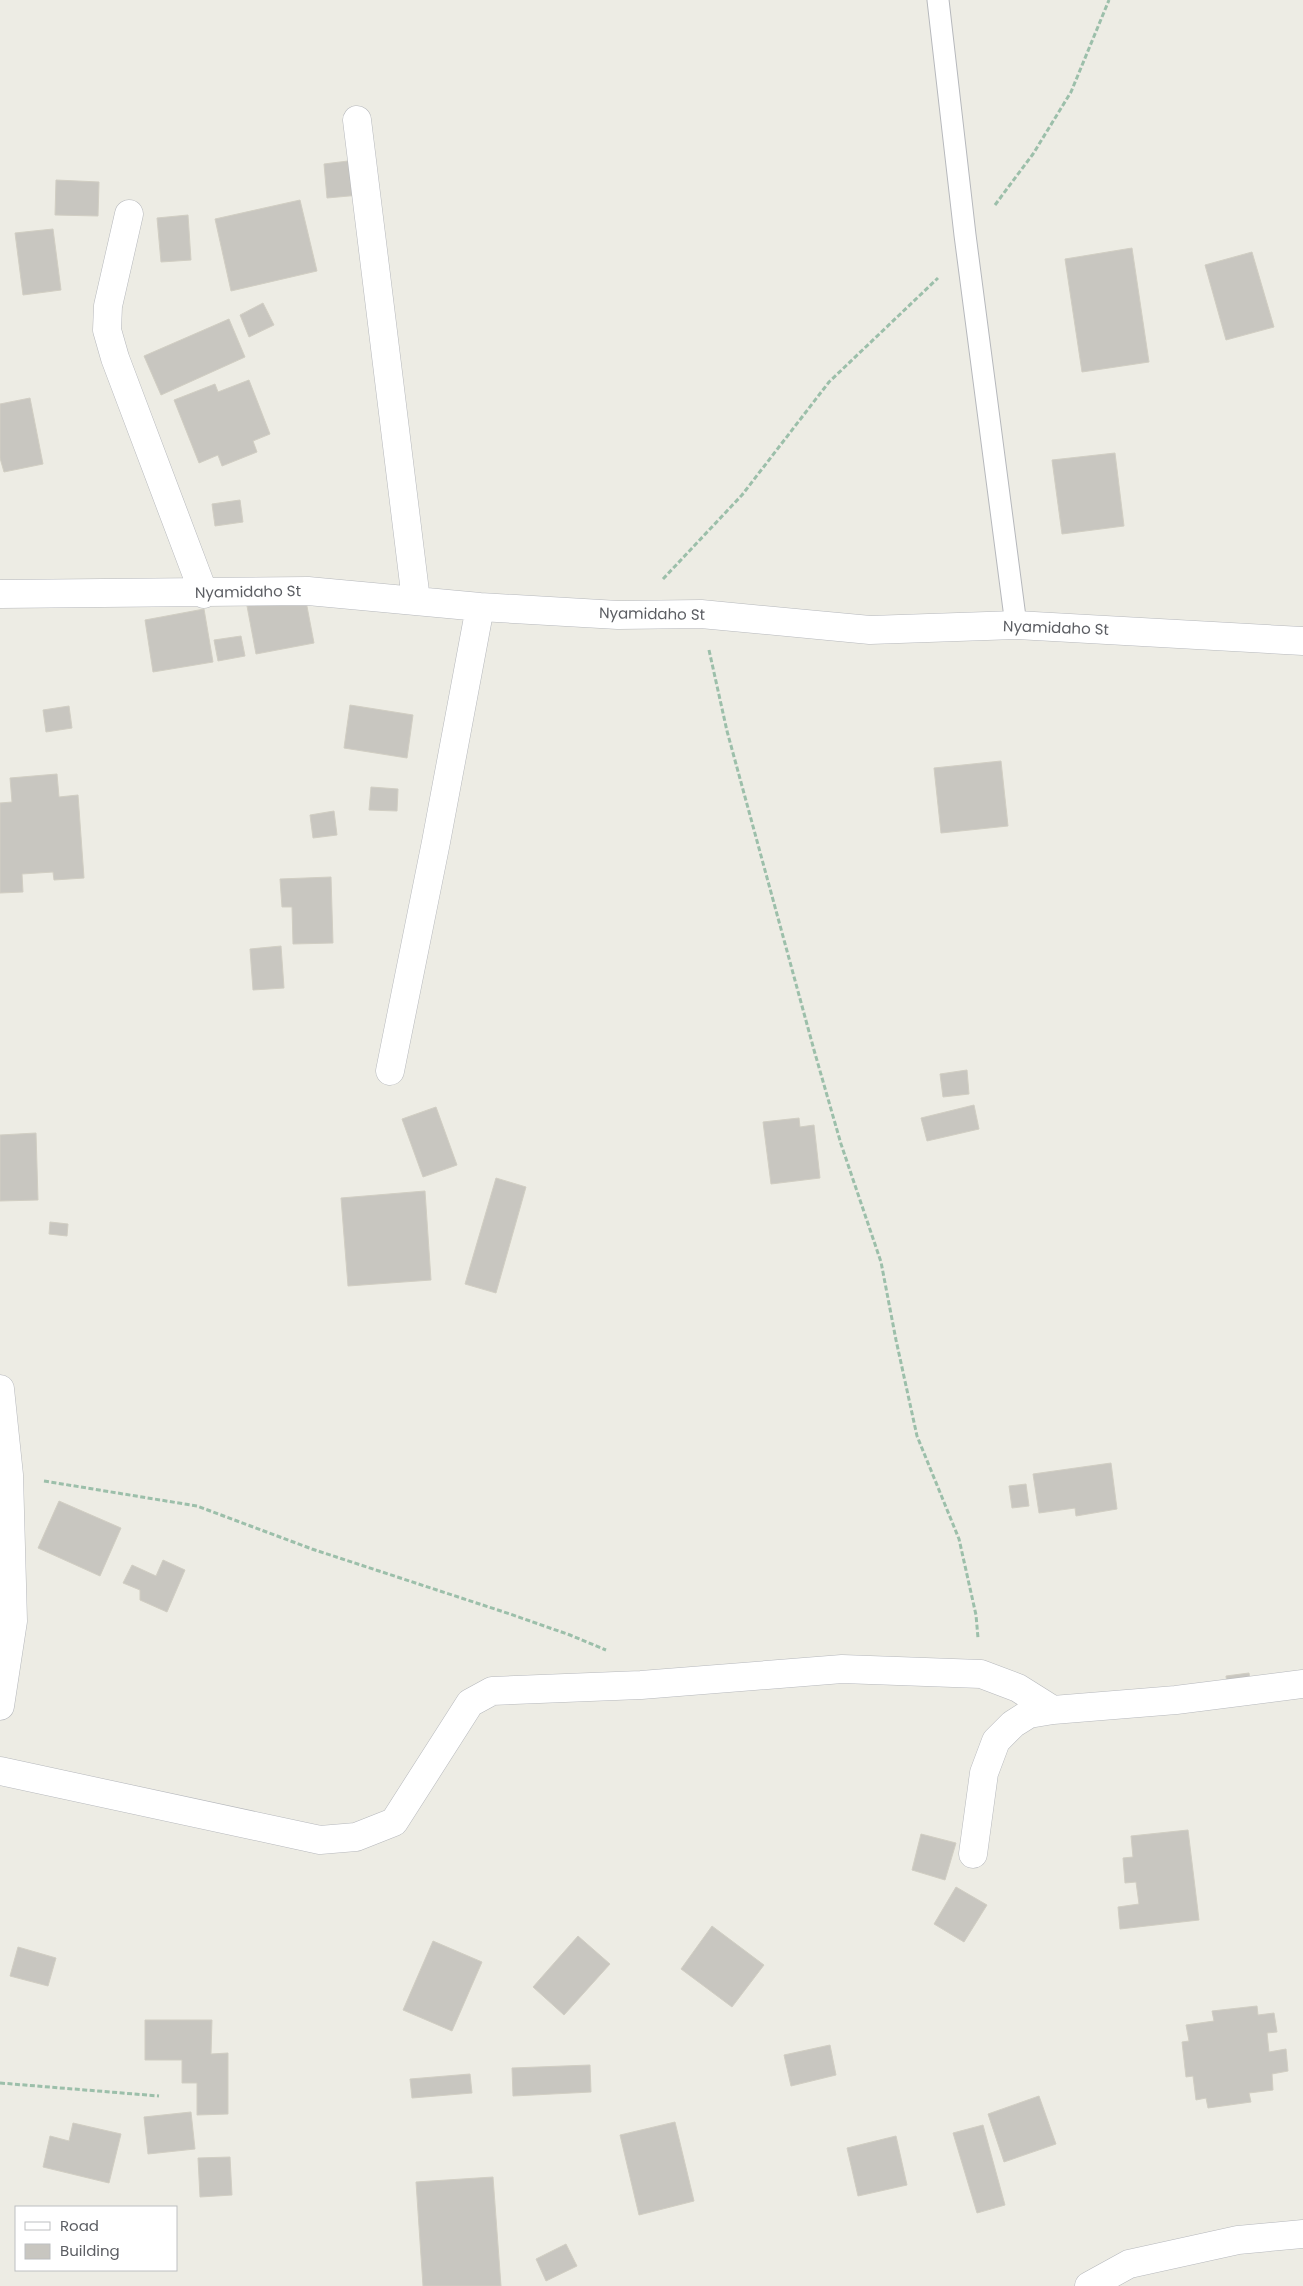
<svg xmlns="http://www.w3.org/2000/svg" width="1303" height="2286" viewBox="0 0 1303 2286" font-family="Poppins,sans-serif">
<rect width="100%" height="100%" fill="#edece4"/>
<path fill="#c8c6c0" stroke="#d1cec3" d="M356,160L360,195L327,198L324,164Z
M56,180L99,182L98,216L55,215Z
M300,200L317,271L231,291L215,219Z
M188,215L191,260L161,262L157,218Z
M53,229L61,290L23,295L15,233Z
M1132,248L1149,362L1082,372L1065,259Z
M1252,252L1274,327L1226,340L1205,265Z
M263,303L274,325L249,337L240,315Z
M229,319L245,357L161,395L144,356Z
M249,380L270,434L253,441L257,452L222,466L218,455L199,463L174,400L215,384L218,392Z
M30,398L43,464L4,472L0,458V404Z
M1115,453L1124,526L1062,534L1052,460Z
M240,500L243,522L215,526L212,504Z
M305,596L314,643L256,654L247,606Z
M204,609L213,662L153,672L145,620Z
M241,636L245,656L218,661L214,640Z
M350,705L413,715L407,758L344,748Z
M69,706L72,728L46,732L43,710Z
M1001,761L1008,826L941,833L934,768Z
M57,774L59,797L78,795L84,878L54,880L53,872L22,874L23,892L0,893V803L12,802L10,778Z
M371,787L398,789L397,811L369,810Z
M334,811L337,835L313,838L310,815Z
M331,877L333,943L293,944L292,907H282L280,879Z
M281,946L284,988L253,990L250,949Z
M967,1070L969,1094L943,1097L940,1074Z
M974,1105L979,1129L927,1141L921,1118Z
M436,1107L457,1165L423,1177L402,1119Z
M799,1118L800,1127L814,1125L820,1178L771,1184L763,1122Z
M36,1133L38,1200L0,1201V1135Z
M496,1178L526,1187L496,1293L465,1284Z
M425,1191L431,1280L348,1286L341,1198Z
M50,1222L68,1224L67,1236L49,1234Z
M1111,1463L1117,1509L1076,1516L1075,1508L1039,1513L1033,1474Z
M1026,1484L1029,1506L1012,1508L1009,1486Z
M59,1501L121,1528L100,1576L38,1548Z
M163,1560L185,1570L167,1612L140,1600V1590L123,1583L132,1565L156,1576Z
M1249,1673L1252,1691L1228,1694L1226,1676Z
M1188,1830L1199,1920L1120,1929L1118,1907L1139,1904L1136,1882L1125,1883L1123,1858L1133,1857L1131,1836Z
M921,1834L956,1843L945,1880L912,1870Z
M956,1887L987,1905L964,1942L934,1924Z
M712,1926L764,1965L732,2007L681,1969Z
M578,1936L610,1964L564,2015L533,1987Z
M433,1941L482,1962L452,2031L403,2010Z
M18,1947L56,1958L48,1986L10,1976Z
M1257,2006L1258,2015L1274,2013L1277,2032L1267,2033L1269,2052L1286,2049L1288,2071L1272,2074L1273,2090L1249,2093L1251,2102L1208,2108L1206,2098L1196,2100L1193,2076L1186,2077L1182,2042L1189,2041L1186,2025L1214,2021L1212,2011Z
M145,2020H212L211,2054L228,2053V2114L197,2115V2083H182V2060H145Z
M830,2045L836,2075L791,2086L784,2055Z
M590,2065L591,2092L513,2096L512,2068Z
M470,2074L472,2093L412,2098L410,2079Z
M1039,2096L1056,2144L1004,2162L988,2114Z
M191,2112L195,2149L148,2154L144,2117Z
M675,2122L694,2201L639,2215L620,2135Z
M73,2123L121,2134L109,2183L43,2167L50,2136L69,2141Z
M983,2125L1005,2205L977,2213L953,2133Z
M896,2136L907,2185L858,2196L847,2148Z
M230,2157L232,2195L200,2197L198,2158Z
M493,2177L501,2286H423L416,2182Z
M566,2244L577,2266L546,2281L536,2259Z"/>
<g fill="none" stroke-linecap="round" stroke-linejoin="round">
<g stroke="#b6b8bc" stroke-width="23">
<path id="lane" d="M938,0L965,235L1016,625"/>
</g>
<g stroke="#b6b8bc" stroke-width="29">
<path id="street" d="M357,120L416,600
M129,214L108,306L107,330L115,358L204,594
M0,594L308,591L480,607L618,615L701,614L870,630L1016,625L1303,641
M390,1071L436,842L480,607
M0,1389L9,1475L13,1621L0,1706
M0,1771L320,1840L356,1837L394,1822L470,1703L492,1691L641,1685L842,1669L981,1674L1018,1688L1053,1710
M973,1854L984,1773L996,1741L1013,1724L1029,1714L1053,1710L1176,1700L1303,1684
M1089,2286L1129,2264L1238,2240L1303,2234"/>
</g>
<path stroke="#9cbfaa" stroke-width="3" stroke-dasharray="5 2.5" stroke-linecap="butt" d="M995,205L1033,154L1071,92L1109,0
M663,579L742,495L829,382L938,278
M709,650L727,731L814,1050L841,1144L881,1262L896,1340L917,1436L959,1539L976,1615L978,1638
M44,1481L197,1506L312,1549L510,1614L570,1635L606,1650
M0,2083L159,2096"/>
<use href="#lane" stroke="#fff" stroke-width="21"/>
<use href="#street" stroke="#fff" stroke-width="28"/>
</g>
<g text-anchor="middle" stroke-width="5" stroke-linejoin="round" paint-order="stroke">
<g font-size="15" fill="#5c5e63" stroke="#fff">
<text transform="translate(248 592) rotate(-1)" y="5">Nyamidaho St</text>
<text transform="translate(652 614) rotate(1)" y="5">Nyamidaho St</text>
<text transform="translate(1056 628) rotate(2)" y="5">Nyamidaho St</text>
</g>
</g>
<rect x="15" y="2206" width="162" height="65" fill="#ffffff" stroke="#bebfc1"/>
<rect x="25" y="2222" width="25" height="8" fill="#ffffff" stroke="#bebfc1"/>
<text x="60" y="2231" font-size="15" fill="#5c5e63">Road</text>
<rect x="25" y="2244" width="25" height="15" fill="#c8c6c0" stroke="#bebfc1"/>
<text x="60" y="2256" font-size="15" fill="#5c5e63">Building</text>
</svg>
